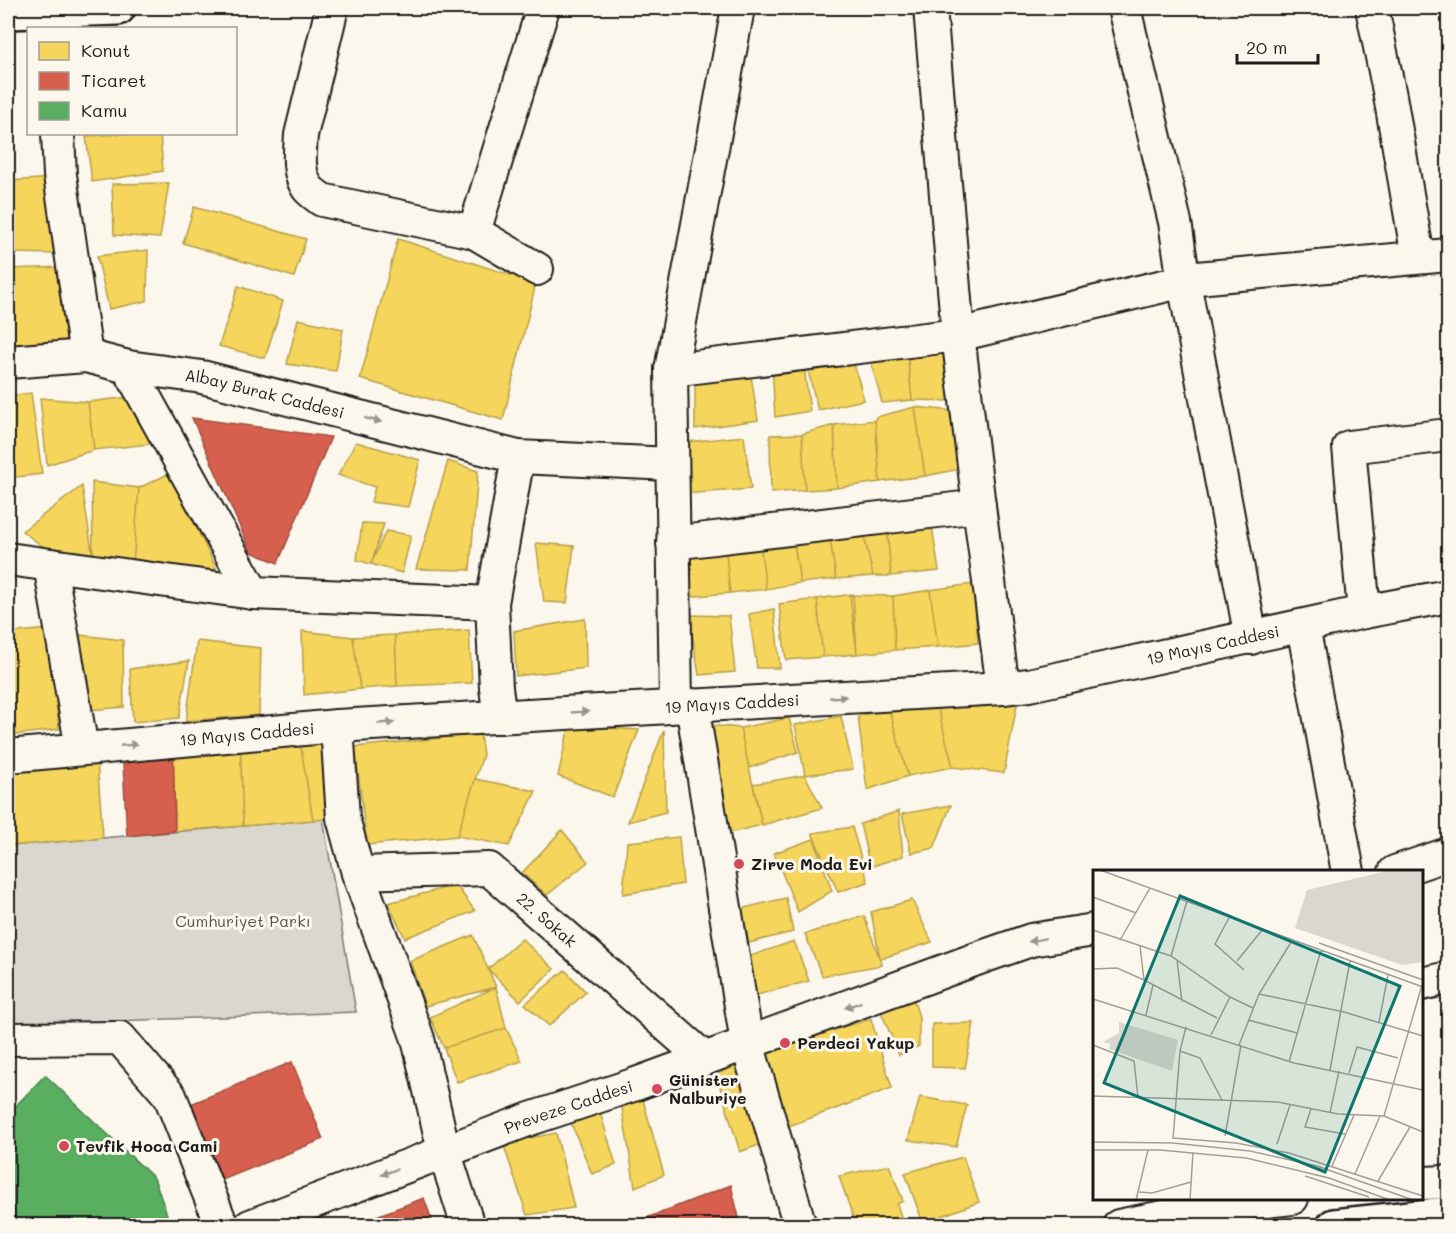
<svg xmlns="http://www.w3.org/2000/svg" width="1456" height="1233" viewBox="0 0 1456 1233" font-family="Mali,sans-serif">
<rect width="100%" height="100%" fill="#fbf7ec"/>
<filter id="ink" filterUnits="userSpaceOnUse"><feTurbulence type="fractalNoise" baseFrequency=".0167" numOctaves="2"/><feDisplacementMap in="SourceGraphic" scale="12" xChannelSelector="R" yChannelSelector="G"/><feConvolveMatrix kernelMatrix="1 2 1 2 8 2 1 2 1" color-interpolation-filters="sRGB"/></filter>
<g filter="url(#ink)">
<path fill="#dad7ce" stroke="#7b7a75" stroke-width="1.5" d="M323,819L356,1012L8,1025V846Z"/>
<path fill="#f6d55c" stroke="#b59e49" stroke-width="1.5" d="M121,134H160L163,171L92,182L86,136Z
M55,178L63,254L8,253V181Z
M169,183L160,238L114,235L112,184Z
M194,207L306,239L294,277L183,243Z
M398,239L536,283L503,420L360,379Z
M148,250L147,301L109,309L97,256Z
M67,267L78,341L8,351V269Z
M238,286L283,301L265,358L219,346Z
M298,319L343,329L336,371L287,364Z
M943,347L952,401L912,400L907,350Z
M907,350L912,400L882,403L869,354Z
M851,353L864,400L818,410L805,359Z
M803,360L810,411L775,417L772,365Z
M750,369L758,420L695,429V375Z
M31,393L42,474L8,478V396Z
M130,397L160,443L94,450L88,402Z
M40,398L88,402L94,450L47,465Z
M915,407L925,476L880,482L875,420L876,417Z
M915,407L954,411L965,468L925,476Z
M875,420L880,482L837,488L834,425Z
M834,425L837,488L805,490L802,434Z
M802,434L805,490L771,493L770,435Z
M744,436L751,489L683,494L677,443Z
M356,442L420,460L408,507L371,502L375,487L338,475Z
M448,461L478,471L470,570L416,569Z
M170,473L217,570L133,564L139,488Z
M92,482L139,488L133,564L93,557Z
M82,486L93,557L60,559L22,531Z
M931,520L939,571L891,576L887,526Z
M362,523L384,524L371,564L357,560Z
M887,526L891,576H873L863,531Z
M386,531L411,535L402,573L371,564Z
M863,531L873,576L836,579L830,539Z
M793,536L800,583L766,589L760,543Z
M793,536L830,539L836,579L800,583Z
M536,543L574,546L567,603L544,602Z
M760,543L766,589L730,593L725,544Z
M725,544L730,593L684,597L685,547Z
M973,584L978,643L938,647L930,590Z
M930,590L938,647L895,650L893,596Z
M853,594L857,654L823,657L817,599Z
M850,595L893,596L895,650L857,654Z
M817,599L823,657L786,660L779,604Z
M774,609L780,668H757L749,614Z
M689,615L729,616L735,672L699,675Z
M585,619L586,668L516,676L514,631Z
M49,629L59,729L8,736V633Z
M469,630L472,683L397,686L395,635Z
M302,631L353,637L360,689L304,695Z
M80,635L123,640L124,707L90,710Z
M395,635L397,686L360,689L353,637Z
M197,641L261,648L259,715L186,721Z
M189,661L179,718L133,722L130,669Z
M1018,699L1004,773L953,767L938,709Z
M937,705L953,767L908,776L889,709Z
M889,709L908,776L867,790L858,716Z
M841,716L853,769L805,775L795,725Z
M789,718L798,752L749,768L740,728Z
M698,724L740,728L762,825L721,835Z
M337,726L343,818L313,820L298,730Z
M569,726L639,730L613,797L558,776Z
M298,730L313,820L243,826L240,735Z
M664,730L666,812L628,822Z
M480,734L483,755L457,836L367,845L355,747Z
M240,735L243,826L175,831L173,741Z
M96,748L103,838L8,846V756Z
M805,775L822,808L762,825L753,784Z
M475,779L536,791L509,846L457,836Z
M951,805L934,848L911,853L902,814Z
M899,811L903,856L870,867L860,824Z
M852,827L868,882L838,892L812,833Z
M562,830L588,862L547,895L522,873Z
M679,837L683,884L623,894L627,842Z
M814,839L832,891L798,912L774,853Z
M456,885L475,911L405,938L388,903Z
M786,898L793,932L740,945L736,910Z
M912,900L932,942L880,959L871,912Z
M864,916L882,965L822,976L805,934Z
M473,935L496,987L425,1006L410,961Z
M522,939L554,969L520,1001L488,969Z
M794,941L809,981L753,996L742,959Z
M565,970L586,992L549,1026L525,1004Z
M496,987L506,1028L444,1048L430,1017Z
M912,995L919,1017V1046L899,1055L880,1009Z
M871,1019L892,1088L786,1127L762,1050Z
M974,1023L965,1068L932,1067V1024Z
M506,1028L522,1061L457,1082L444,1048Z
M739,1065L764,1143L740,1152L716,1074Z
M920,1097L967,1105L956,1147L908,1140Z
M643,1100L664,1175L635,1187L621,1102Z
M599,1109L616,1165L592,1174L569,1118Z
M556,1133L574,1208L527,1215L503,1143Z
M963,1157L979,1202L923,1223L905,1173Z
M889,1165L903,1201L897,1204L904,1226H856L839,1176Z"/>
<path fill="#d6604d" stroke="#9e4c3e" stroke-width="1.5" d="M192,418L331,437L278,563L251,552Z
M173,741L175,831L127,836L122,746Z
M292,1062L323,1139L222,1180L191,1104Z
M731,1185L741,1226H626Z
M424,1198L434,1226H350Z"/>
<path fill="#5aae61" stroke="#47824c" stroke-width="1.5" d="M45,1075L154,1178L171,1226H10L8,1223V1114Z"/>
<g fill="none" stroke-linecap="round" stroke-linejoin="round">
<g stroke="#1c1c1c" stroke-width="36">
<g id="minor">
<path d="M332,8L301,135C300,153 297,171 307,187C310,192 317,196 322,200L474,232L537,269"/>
<path d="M930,8L958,335L979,506L1003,688"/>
<path d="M1124,8L1175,222L1184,282L1251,638"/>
<path d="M1372,8L1390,96L1418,257"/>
<path d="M58,134L60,175L86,356"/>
<path d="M474,232L543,8"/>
<path id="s1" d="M8,362L86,356L128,367L202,377L518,457L672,464"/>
<path d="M128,367L253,593"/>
<path d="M671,370L958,335L1197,278L1448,255"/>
<path d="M673,543L979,506"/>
<path d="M8,559L253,593L492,603"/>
<path d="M50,565L82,749"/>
<path d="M1364,612L1349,447L1448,435"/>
<path d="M1303,626L1348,872"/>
<path d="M692,705L747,1043L800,1226"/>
<path d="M676,706L671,370L738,8"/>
<path d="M500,717L496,688L492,603L518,457"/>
<path d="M337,726L343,818L358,873L418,1039L444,1151L468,1226"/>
<path id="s2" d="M8,756L337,726L1003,688L1029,685L1364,612L1448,596"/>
<path d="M1395,872L1448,854"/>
<path id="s3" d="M358,873L489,869L705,1059"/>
<path d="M1422,984L1448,978"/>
<path d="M8,1039L120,1038L170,1096L222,1226"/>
<path d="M1422,1183L1448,1182"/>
<path id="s4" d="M250,1226L530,1119L636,1084L982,957L1031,940L1094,930"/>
<path d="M1119,1226L1207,1208L1292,1198"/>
</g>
</g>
<g stroke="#1c1c1c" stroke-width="38">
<path id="secondary" d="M8,12L118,8"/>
</g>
<g stroke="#1c1c1c" stroke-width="38">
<path id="trunk" d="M1334,1226L1448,1214"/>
</g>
<use href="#minor" stroke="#fbf7ec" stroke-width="32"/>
<use href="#secondary" stroke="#fbf7ec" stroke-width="33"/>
<use href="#trunk" stroke="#fbf7ec" stroke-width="33"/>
</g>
<defs><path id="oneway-solid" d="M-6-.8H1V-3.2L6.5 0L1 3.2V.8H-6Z" transform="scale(1.5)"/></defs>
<g fill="#97948e">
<use href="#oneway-solid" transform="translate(373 420) rotate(14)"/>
<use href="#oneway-solid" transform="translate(838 697) rotate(-3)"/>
<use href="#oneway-solid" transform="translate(580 712) rotate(-3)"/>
<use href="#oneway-solid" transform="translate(386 723) rotate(-3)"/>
<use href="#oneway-solid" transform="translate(129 745) rotate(-5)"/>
<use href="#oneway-solid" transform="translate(1037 940) rotate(168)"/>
<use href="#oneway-solid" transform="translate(853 1005) rotate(160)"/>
<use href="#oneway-solid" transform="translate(389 1172) rotate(159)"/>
</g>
</g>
<g fill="#d1495b" stroke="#fbf7ec" stroke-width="2">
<circle cx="739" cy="864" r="6"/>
<circle cx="785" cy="1043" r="6"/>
<circle cx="657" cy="1089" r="6"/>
<circle cx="64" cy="1146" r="6"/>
</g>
<g text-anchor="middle" stroke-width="6" stroke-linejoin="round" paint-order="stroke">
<g font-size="16" fill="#1c1c1c" stroke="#fbf7ec">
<text dy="6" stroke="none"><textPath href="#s1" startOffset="261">Albay Burak Caddesi</textPath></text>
<text dy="6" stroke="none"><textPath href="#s2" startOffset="1212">19 Mayıs Caddesi</textPath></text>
<text dy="6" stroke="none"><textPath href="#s2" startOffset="726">19 Mayıs Caddesi</textPath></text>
<text dy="6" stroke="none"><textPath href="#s2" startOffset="240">19 Mayıs Caddesi</textPath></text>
<text dy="6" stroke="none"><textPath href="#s3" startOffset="208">22. Sokak</textPath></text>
<text dy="6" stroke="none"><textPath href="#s4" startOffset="340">Preveze Caddesi</textPath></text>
</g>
<g font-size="16" font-weight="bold" fill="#1c1c1c" stroke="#fbf7ec" text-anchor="start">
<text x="751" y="870">Zirve Moda Evi</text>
<text x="797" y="1049">Perdeci Yakup</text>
<text x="669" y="1086">Günister<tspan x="669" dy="18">Nalburiye</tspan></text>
<text x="76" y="1152">Tevfik Hoca Cami</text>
</g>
<g font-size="16" fill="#555451" stroke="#fbf7ec">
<text x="243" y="927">Cumhuriyet Parkı</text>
</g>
</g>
<g transform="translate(1093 870)">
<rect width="330" height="330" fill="#fbf7ec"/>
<path d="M298,0H330V92L309,95L202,58L214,20ZM26,152L85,170L79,201L16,179L17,174L10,172L26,163Z" fill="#dad7ce"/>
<path fill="none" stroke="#a29f99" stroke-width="1.5" d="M7,0L330,117M0,27L43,43M137,46L122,74L151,100M0,60L78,86L137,127L160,138M27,70L57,18M226,73L330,110M47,76L51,110L124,148M78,86L94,31M84,90L89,132M144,91L170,59M0,99L24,98L51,110M166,124L251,142L330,166M0,129L201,193L330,220M53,145L60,115M155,150L204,163M286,152L295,105M118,165L137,127M0,175L41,191L45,227M146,175L166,124L200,69M87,181L107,188L129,230M196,192L228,80M237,200L257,91M256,203L264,177L305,188M0,226L185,232L245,244L291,246L330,262M218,239L212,257L252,264M237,243L246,201M291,246L329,115M132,266L148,175M80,268L143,273L196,283L330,326M80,269L87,181L93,157M0,272L80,273L157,281L224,296L320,330M184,274L197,235M0,280H67L153,288L236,308L297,330M239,296L261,245M262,304L287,246M212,306L276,327M285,311L317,257M46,322L59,323L98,312M43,330L55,280M97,330L100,282"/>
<path fill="#0f766e" fill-opacity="0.15" stroke="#0f766e" stroke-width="3" d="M87,26L307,116L232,302L11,213Z"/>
<rect width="330" height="330" fill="none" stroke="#1c1c1c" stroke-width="3"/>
</g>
<rect width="1456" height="1233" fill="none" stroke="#fbf7ec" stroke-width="30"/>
<rect x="15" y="15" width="1426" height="1203" fill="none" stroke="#1c1c1c" stroke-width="2" filter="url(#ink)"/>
<rect x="27" y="27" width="210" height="108" fill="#fbf7ec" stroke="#a29f99" stroke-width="1.5"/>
<rect x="39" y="42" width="30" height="18" fill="#f6d55c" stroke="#a29f99" stroke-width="1.5"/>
<text x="81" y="57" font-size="18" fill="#1c1c1c">Konut</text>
<rect x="39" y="72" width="30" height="18" fill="#d6604d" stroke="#a29f99" stroke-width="1.5"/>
<text x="81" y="87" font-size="18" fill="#1c1c1c">Ticaret</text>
<rect x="39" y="102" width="30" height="18" fill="#5aae61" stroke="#a29f99" stroke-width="1.5"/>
<text x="81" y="117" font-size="18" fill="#1c1c1c">Kamu</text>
<path d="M1237 54v9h81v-9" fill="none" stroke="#1c1c1c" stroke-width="3"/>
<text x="1246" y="54" font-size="18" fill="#1c1c1c" stroke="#fbf7ec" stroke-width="4.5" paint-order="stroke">20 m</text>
</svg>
